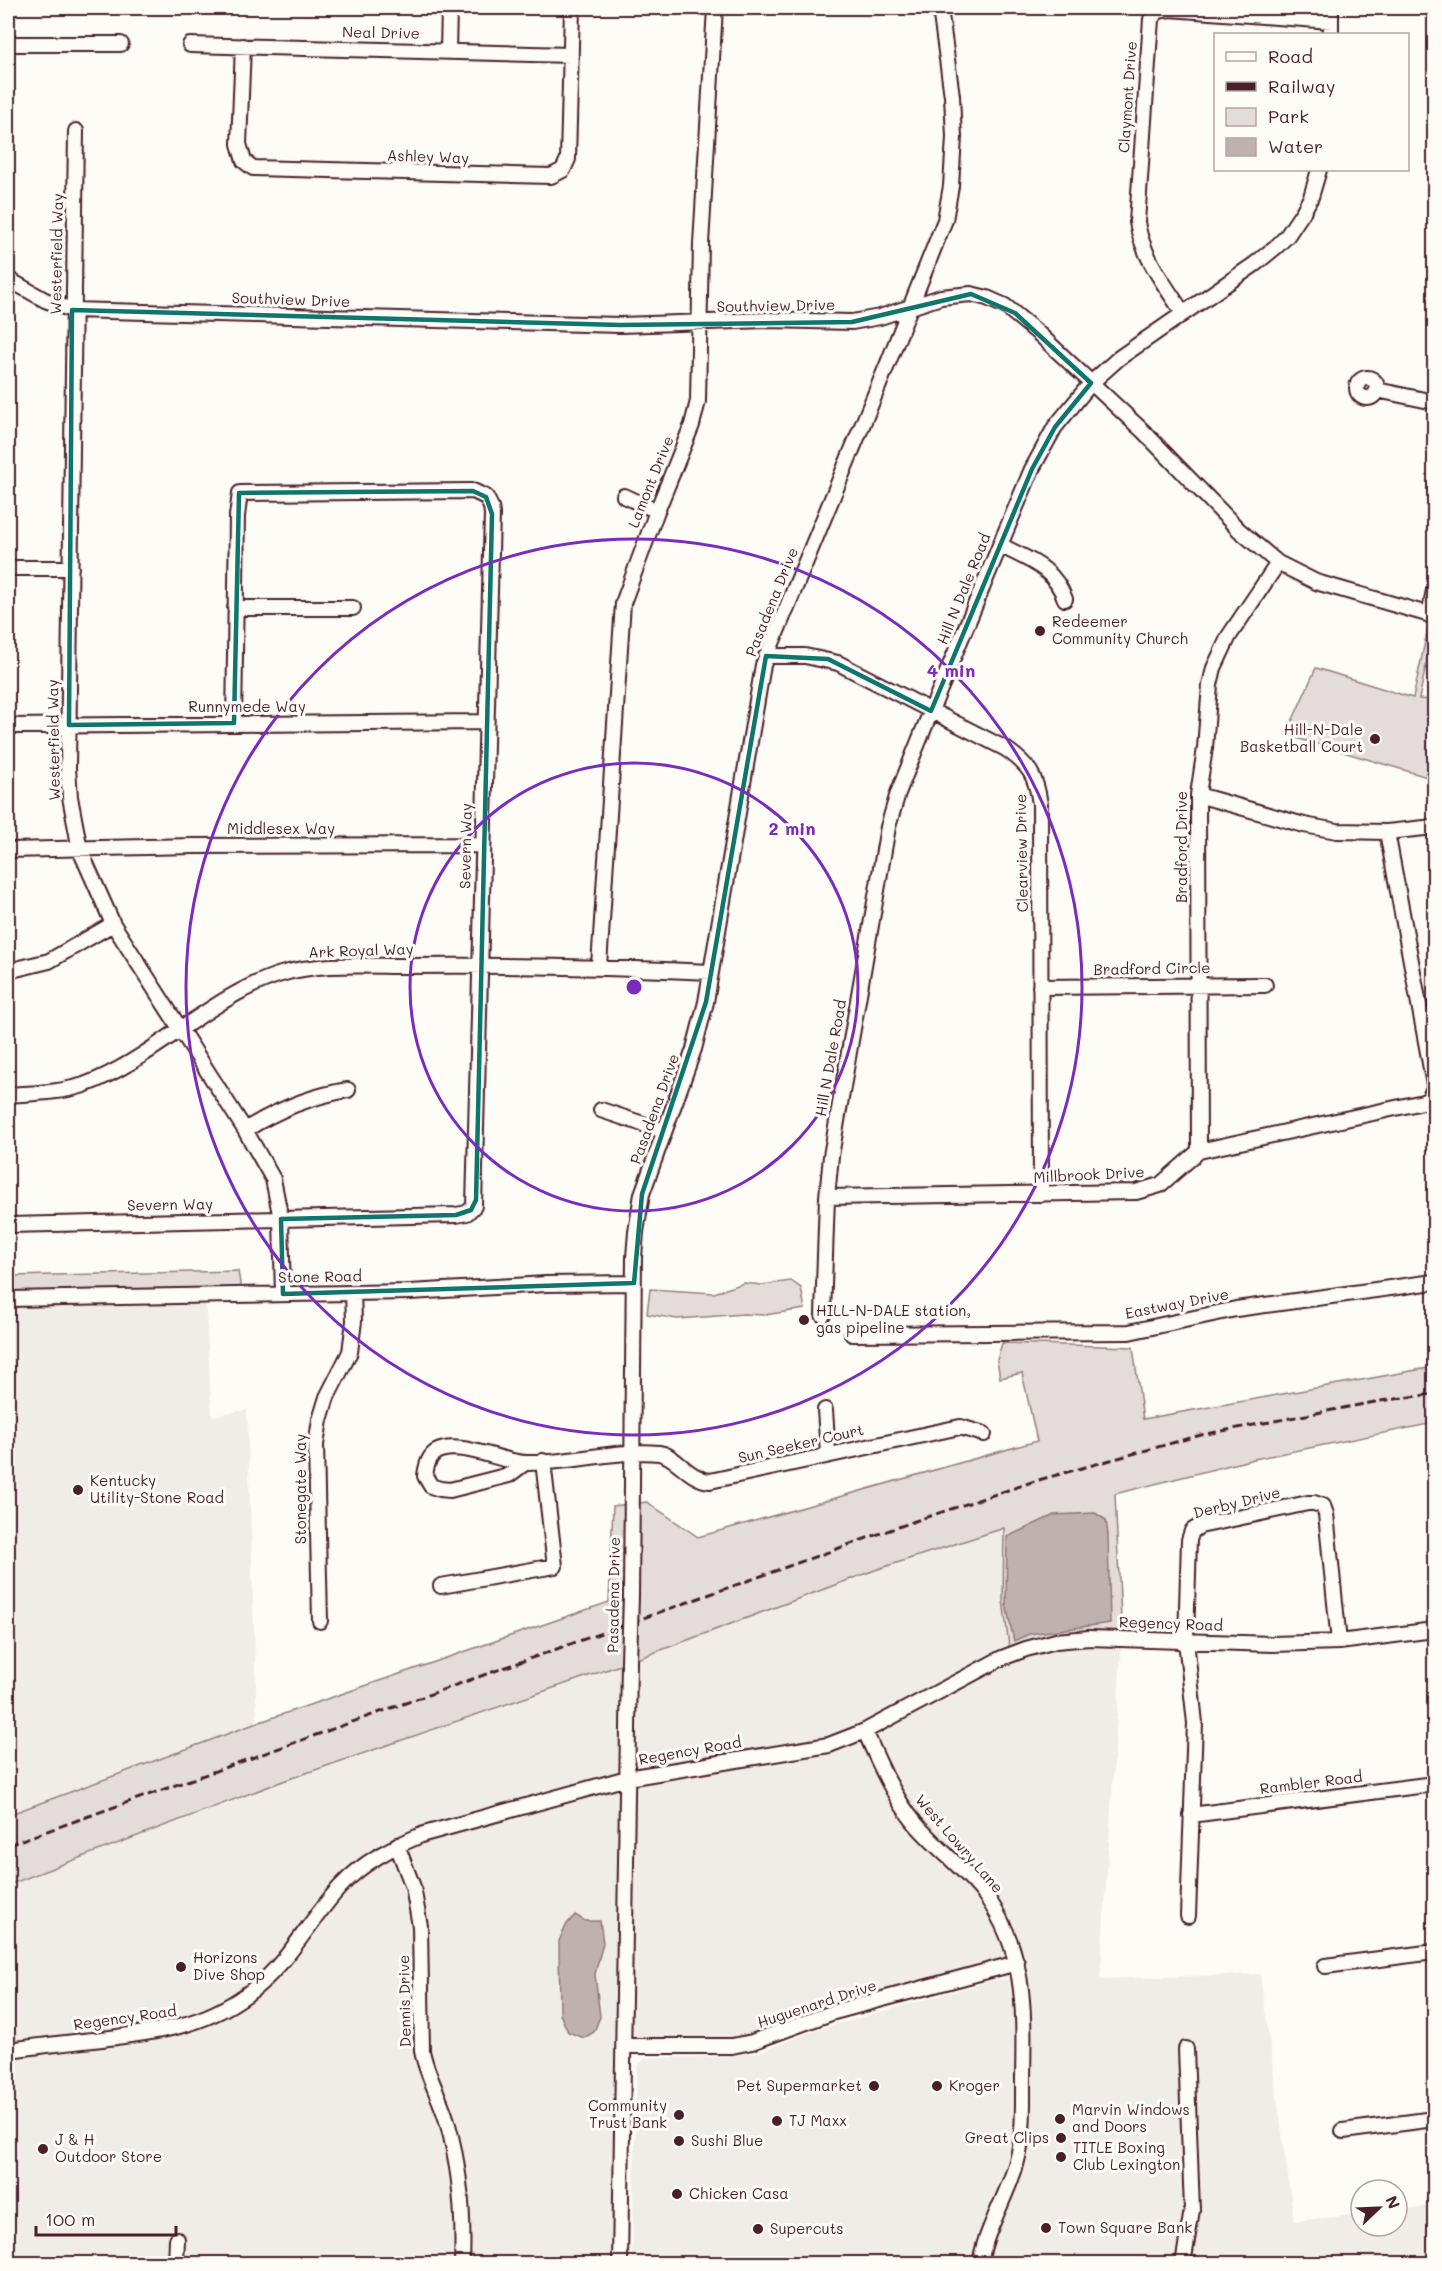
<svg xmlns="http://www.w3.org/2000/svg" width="1442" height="2271" viewBox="0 0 1442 2271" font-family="Mali,sans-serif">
<rect width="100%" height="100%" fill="#fdfcf7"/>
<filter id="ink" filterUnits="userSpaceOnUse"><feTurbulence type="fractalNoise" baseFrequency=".0167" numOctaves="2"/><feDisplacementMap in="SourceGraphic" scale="12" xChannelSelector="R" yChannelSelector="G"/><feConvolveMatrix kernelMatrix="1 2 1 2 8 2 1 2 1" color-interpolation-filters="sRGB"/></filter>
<g filter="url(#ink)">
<path fill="#f0ece8" d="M205,1296L212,1416L247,1410L257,1723L8,1815V1299Z
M1004,1528L1003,1600L1010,1654L1026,1649L1122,1639L1100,1979L1260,1974L1294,2221L1361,2214V2226H1397V2210L1434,2206V2263H632L637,2066L646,2058L728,2056L760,2052L816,2030L994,1980L1026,1978L971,1976L771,2037L624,2046L620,2263L8,2264V1885L283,1781L629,1662L875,1570Z"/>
<path fill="#e3dcda" stroke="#967e82" stroke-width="1.5" d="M1429,623L1434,624V627L1419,699L1434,700V779L1286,735L1316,668L1413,698Z
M238,1271L242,1295L8,1301V1276Z
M791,1281L801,1288L805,1309L764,1315L744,1314L677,1319L647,1314L650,1289L714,1293L744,1283L762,1285Z
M1002,1343L1133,1347L1143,1419L1434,1367V1423L1254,1459L1115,1494L1122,1639L1089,1638L1010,1654L1003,1600L1004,1528L875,1570L629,1662L283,1781L8,1885V1815L257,1723L609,1602L613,1506L647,1502L698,1537L1037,1441L1022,1373L1000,1378L997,1360Z"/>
<path fill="#c0b1b1" stroke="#91777b" stroke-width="1.5" d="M1095,1513L1106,1520L1108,1535L1110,1623L1029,1634L1014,1641L1006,1605L1007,1537L1054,1515Z
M575,1915L585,1921H600L603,1943L595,1974L600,2017L594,2032L584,2038L568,2032L560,2014L559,1941L567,1924Z"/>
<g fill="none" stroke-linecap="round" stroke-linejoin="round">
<g stroke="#4a1f2b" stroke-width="18">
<path id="minor" d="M1331,34V8
M8,44H121
M190,45L571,55
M243,46L239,144L244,161L253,168L551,176L563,170L568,159L572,8
M448,52L449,8
M76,131L68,768L70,797L80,850L113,924L245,1130L273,1179L281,1219L283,1294
M8,279L45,300L72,310L620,325L767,320L852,322L880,317L941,297L971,294L987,298L1005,306L1038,333L1144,432L1239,530L1278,563L1316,582L1434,616
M1183,313C1165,285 1142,256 1137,222L1151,19L1158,11L1170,9L1331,21
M1357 388a10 10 0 1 1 20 0a10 10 0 1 1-20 0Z
M1377,390L1434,402
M624,496L657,511
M1000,545C1028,560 1053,566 1065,599
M8,568H71
M235,608H353
M1429,615L1434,590
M766,656H805L838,663L1006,749C1030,766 1036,776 1040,804L1041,1194
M8,726L486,722
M1198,795L1304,825L1337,831L1387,832L1434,827
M1387,832L1434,1085
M8,850L194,846L482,845
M599,966L623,603L657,511L692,425L698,401L701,244L715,8
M8,971L49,961L113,924
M1040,987L1265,985
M8,1095C33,1093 59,1093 84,1085C153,1060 210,996 281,974C320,962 366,966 407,966C508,965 609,967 711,972
M601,1110L664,1131
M245,1130C277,1110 310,1096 348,1090
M1199,1151L1198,795L1205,748L1210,685L1214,668L1229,636L1278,563
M827,1197L1136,1192L1160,1185L1199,1151L1423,1102L1429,1099L1434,1088
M8,1225L456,1215L467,1213L474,1206L492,514L491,507L486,497L473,491L240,493L237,516L234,723
M8,1299L410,1292L546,1284L634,1283
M823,1315L827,1197L831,1156L888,827L898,793L931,711L1000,545L1032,469L1055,427L1091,383L1119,358L1255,264L1277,246L1287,236L1303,212L1311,197L1319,170
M852,1334L1129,1332L1236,1309L1434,1282
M825,1410L828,1454
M525,1463L509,1475L450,1490L440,1489L431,1486L425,1476C426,1467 428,1457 436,1452C458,1439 504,1463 526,1463C570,1464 615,1449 659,1453C676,1455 688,1479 710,1481L960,1427L984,1434
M441,1586L555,1566L543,1461
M631,1596L634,1257L636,1232L642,1194L694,1049L706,1002L763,665L888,363L945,220L951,186L954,137L952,96L940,8
M320,1621L316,1445L320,1420L327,1397L350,1352L354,1321L353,1293
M865,1731C879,1763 893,1796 915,1823C937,1849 964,1868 985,1895C1027,1952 1024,2012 1023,2079C1023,2105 1024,2135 1017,2161C1009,2193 984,2232 980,2264
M1191,1815L1434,1784
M397,1845L413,1887L420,1926L422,2051C427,2076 440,2097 447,2121C460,2167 464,2216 462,2264
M1188,1916L1195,1723L1186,1641L1189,1540L1192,1531L1200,1526L1308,1503H1314L1323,1506L1326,1514L1339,1642
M1325,1966L1434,1952
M624,2046H732L752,2042L834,2012L1017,1963
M8,2050C39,2046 71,2042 102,2039C161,2031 207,2027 255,1988C290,1960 310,1920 340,1887C363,1862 392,1847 424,1834L627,1778L829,1745L865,1731L1002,1658L1026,1649L1056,1641L1089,1638L1272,1644L1339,1642L1434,1630
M1343,2131L1434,2119
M176,2264L177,2239
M620,2264L629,1662
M1183,2264L1192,2210L1186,2049"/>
</g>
<use href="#minor" stroke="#fdfcf7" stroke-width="14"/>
<path stroke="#4a1f2b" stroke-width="3" stroke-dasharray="9 4.5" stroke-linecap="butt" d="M8,1845L915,1521L1035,1481L1201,1435L1380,1401L1434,1394"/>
<g stroke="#4a1f2b" stroke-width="18" stroke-linecap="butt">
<path id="minor-bridge" d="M629,1662L631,1596"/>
</g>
<use href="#minor-bridge" stroke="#fdfcf7" stroke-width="14"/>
</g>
</g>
<path fill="none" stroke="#0f766e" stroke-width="4.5" stroke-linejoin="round" d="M971,294L1015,313L1091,383L1055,427L1032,469L931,711L828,659L766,656L706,1002L642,1194L634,1283L283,1294L281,1219L456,1215L471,1210L476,1200L492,514L486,497L473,491L239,493L234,723L69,725L72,310L620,325L852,322Z"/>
<g fill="none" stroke="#7b2cbf" stroke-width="3">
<circle cx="634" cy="987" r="224"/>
<circle cx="634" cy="987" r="448"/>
</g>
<g fill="#4a1f2b" stroke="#fdfcf7" stroke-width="2">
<circle cx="1040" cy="631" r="6"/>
<circle cx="1375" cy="739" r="6"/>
<circle cx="804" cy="1320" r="6"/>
<circle cx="78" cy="1490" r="6"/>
<circle cx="181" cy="1967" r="6"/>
<circle cx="874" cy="2086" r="6"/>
<circle cx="937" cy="2086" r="6"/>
<circle cx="679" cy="2115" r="6"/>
<circle cx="1060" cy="2119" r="6"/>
<circle cx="777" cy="2121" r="6"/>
<circle cx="1061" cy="2138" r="6"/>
<circle cx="679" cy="2141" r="6"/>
<circle cx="43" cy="2149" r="6"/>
<circle cx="1061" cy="2157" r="6"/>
<circle cx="677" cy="2194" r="6"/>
<circle cx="1046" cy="2228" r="6"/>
<circle cx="758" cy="2229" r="6"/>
</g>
<g text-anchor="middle" stroke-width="6" stroke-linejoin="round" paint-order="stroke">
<g font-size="15" fill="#4a1f2b" stroke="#fdfcf7">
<text transform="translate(381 33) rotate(1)" y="5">Neal Drive</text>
<text transform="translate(1128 97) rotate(-86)" y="5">Claymont Drive</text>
<text transform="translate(428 157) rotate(2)" y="5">Ashley Way</text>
<text transform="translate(57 254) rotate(-89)" y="5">Westerfield Way</text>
<text transform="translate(291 300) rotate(2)" y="5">Southview Drive</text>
<text transform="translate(776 306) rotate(-1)" y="5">Southview Drive</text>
<text transform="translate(651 482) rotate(-68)" y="5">Lamont Drive</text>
<text transform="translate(964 589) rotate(-68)" y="5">Hill N Dale Road</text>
<text transform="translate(772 602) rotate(-68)" y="5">Pasadena Drive</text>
<text x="247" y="712">Runnymede Way</text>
<text transform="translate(54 740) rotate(-91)" y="5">Westerfield Way</text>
<text x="281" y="834">Middlesex Way</text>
<text transform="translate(466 846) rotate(-89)" y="5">Severn Way</text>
<text transform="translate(1182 847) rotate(-90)" y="5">Bradford Drive</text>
<text transform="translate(1022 853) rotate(-91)" y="5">Clearview Drive</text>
<text transform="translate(361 951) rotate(-2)" y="5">Ark Royal Way</text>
<text transform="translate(1152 969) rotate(-1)" y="5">Bradford Circle</text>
<text transform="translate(831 1058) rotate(-80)" y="5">Hill N Dale Road</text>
<text transform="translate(655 1109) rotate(-70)" y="5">Pasadena Drive</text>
<text transform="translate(1089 1175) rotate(-3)" y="5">Millbrook Drive</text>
<text transform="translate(170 1205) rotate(-1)" y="5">Severn Way</text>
<text transform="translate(320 1277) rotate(-1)" y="5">Stone Road</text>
<text transform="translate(1177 1304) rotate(-11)" y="5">Eastway Drive</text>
<text transform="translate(801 1444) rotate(-13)" y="5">Sun Seeker Court</text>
<text transform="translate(301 1489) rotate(-90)" y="5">Stonegate Way</text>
<text transform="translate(1237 1503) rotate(-14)" y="5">Derby Drive</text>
<text transform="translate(614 1595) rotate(-89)" y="5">Pasadena Drive</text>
<text transform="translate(1171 1624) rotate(2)" y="5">Regency Road</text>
<text transform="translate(690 1751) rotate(-10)" y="5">Regency Road</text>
<text transform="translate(1311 1783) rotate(-7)" y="5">Rambler Road</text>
<text transform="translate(959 1844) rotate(49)" y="5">West Lowry Lane</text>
<text transform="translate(405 2001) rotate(-91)" y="5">Dennis Drive</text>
<text transform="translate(817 2004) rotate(-18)" y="5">Huguenard Drive</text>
<text transform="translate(125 2018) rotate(-8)" y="5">Regency Road</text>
</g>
<g font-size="15" fill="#4a1f2b" stroke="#fdfcf7" text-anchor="start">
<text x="1052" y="627">Redeemer<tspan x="1052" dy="17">Community Church</tspan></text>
<text x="1363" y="735" text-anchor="end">Hill-N-Dale<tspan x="1363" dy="17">Basketball Court</tspan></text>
<text x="816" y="1316">HILL-N-DALE station,<tspan x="816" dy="17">gas pipeline</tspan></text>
<text x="90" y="1486">Kentucky<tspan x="90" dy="17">Utility-Stone Road</tspan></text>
<text x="193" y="1963">Horizons<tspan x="193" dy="17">Dive Shop</tspan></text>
<text x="862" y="2091" text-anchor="end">Pet Supermarket</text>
<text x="949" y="2091">Kroger</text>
<text x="667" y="2111" text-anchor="end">Community<tspan x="667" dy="17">Trust Bank</tspan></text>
<text x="1072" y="2115">Marvin Windows<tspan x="1072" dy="17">and Doors</tspan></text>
<text x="789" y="2126">TJ Maxx</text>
<text x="1049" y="2143" text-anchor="end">Great Clips</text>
<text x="55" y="2145">J &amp; H<tspan x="55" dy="17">Outdoor Store</tspan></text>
<text x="691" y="2146">Sushi Blue</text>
<text x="1073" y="2153">TITLE Boxing<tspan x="1073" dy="17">Club Lexington</tspan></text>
<text x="689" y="2199">Chicken Casa</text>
<text x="1058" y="2233">Town Square Bank</text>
<text x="770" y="2234">Supercuts</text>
</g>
</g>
<circle cx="634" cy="987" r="9" fill="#7b2cbf" stroke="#fdfcf7" stroke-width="3"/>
<g font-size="18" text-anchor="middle" font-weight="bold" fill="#7b2cbf" stroke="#fdfcf7" stroke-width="6" stroke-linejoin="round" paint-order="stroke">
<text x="951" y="677">4 min</text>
<text x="792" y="835">2 min</text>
</g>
<rect width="1442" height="2271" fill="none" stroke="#fdfcf7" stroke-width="30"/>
<rect x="15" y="15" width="1412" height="2241" fill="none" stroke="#4a1f2b" stroke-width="2" filter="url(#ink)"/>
<rect x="1214" y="33" width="195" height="138" fill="#fdfcf7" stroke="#b5a4a5" stroke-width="1.5"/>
<rect x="1226" y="52" width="30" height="9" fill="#fdfcf7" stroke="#b5a4a5" stroke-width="1.5"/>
<text x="1268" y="63" font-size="18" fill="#4a1f2b">Road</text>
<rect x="1226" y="82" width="30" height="9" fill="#4a1f2b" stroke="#b5a4a5" stroke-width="1.5"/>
<text x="1268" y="93" font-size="18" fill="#4a1f2b">Railway</text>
<rect x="1226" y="108" width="30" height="18" fill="#e3dcda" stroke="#b5a4a5" stroke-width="1.5"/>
<text x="1268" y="123" font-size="18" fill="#4a1f2b">Park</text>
<rect x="1226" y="138" width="30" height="18" fill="#c0b1b1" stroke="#b5a4a5" stroke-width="1.5"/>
<text x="1268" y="153" font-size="18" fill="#4a1f2b">Water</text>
<g transform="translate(1379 2208) rotate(67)"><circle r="28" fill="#fdfcf7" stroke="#b5a4a5" stroke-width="1.5"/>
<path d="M0-4.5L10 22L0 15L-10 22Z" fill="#4a1f2b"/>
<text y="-9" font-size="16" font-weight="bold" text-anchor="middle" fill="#4a1f2b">N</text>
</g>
<path d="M36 2226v9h140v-9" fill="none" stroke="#4a1f2b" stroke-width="3"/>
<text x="45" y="2226" font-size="18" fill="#4a1f2b" stroke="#fdfcf7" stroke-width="4.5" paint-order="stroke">100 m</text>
</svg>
